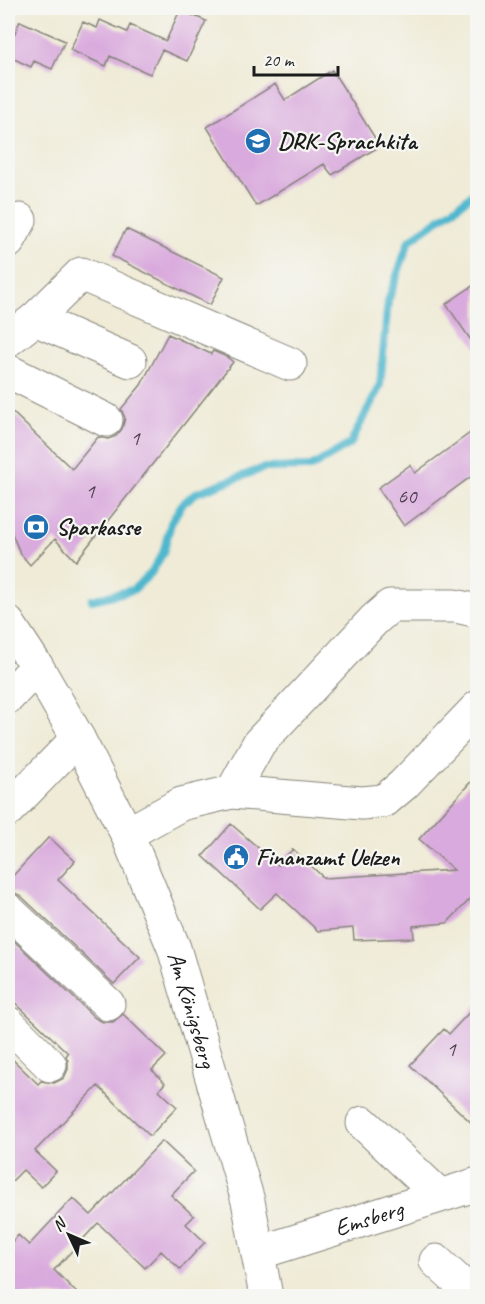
<svg xmlns="http://www.w3.org/2000/svg" width="485" height="1304" viewBox="0 0 485 1304" font-family="Caveat,sans-serif">
<rect width="100%" height="100%" fill="#f6f6f2"/>
<filter id="ink" filterUnits="userSpaceOnUse"><feTurbulence type="fractalNoise" baseFrequency=".0167" numOctaves="2"/><feDisplacementMap in="SourceGraphic" scale="12" xChannelSelector="R" yChannelSelector="G"/><feConvolveMatrix kernelMatrix="1 2 1 2 8 2 1 2 1" color-interpolation-filters="sRGB"/></filter>
<filter id="wash" filterUnits="userSpaceOnUse"><feTurbulence type="fractalNoise" baseFrequency=".008" numOctaves="4" result="noise"/><feDisplacementMap in="SourceGraphic" scale="24" xChannelSelector="R" yChannelSelector="G"/><feGaussianBlur stdDeviation="1.35" result="paint"/><feColorMatrix in="noise" values="0 0 0 0 0 0 0 0 0 0 0 0 0 0 0 0 0 1.4 0 .05"/><feComposite in="paint" operator="in"/></filter>
<g filter="url(#wash)">
<rect width="100%" height="100%" fill="#efebd7"/>
<g fill="none" stroke-linecap="round" stroke-linejoin="round">
<path stroke="#50b7ce" stroke-width="8" d="M92,600L133,590L151,573L163,553L171,523L182,504L196,493L264,468L311,467L350,444L380,386L388,301L409,241L478,191"/>
</g>
<g id="blocks">
<path fill="#d9aadd" d="M180,10L206,21L187,61L162,50L150,74L110,56L106,66L70,50L83,22L97,28L100,20L127,32L130,25L166,41Z
M20,21L65,41L52,69L34,61L31,67L8,56V49Z
M332,70L380,146L332,175L324,164L256,206L207,127L275,84L285,100Z
M126,229L224,277L210,305L112,256Z
M477,283V349L446,304Z
M168,334L211,354L213,351L227,357L233,362L76,561L55,539L30,565L20,553L10,529V515L13,495L8,489V408L72,469L98,437L108,439L116,436L122,429L125,418L121,409L141,385Z
M477,428V472L404,526L378,488L410,465L415,473Z
M477,775V892L447,923L413,926L414,938L354,940L353,928L318,931L277,893L260,909L203,856L231,824L278,865L293,849L324,878L454,870L419,839Z
M49,837L75,861L58,880L140,957L114,984L21,896L13,892H8V881Z
M8,935L95,1018L103,1022H113L123,1014L166,1056L152,1070L165,1083L159,1090L177,1107L150,1136L98,1086L35,1151L56,1171L41,1187L23,1170L8,1185V1055L38,1084L41,1081L54,1083L64,1078L68,1069V1061L66,1056L68,1053L8,996Z
M477,1004V1128L410,1065L444,1029L449,1034Z
M162,1141L194,1171L171,1195L194,1216L186,1224L205,1242L180,1269L161,1251L145,1268L98,1223L54,1270L80,1296H8V1246L18,1235L29,1245L73,1198L91,1215Z"/>
</g>
</g>
<g filter="url(#ink)">
<use href="#blocks" fill-opacity="0" stroke="#86847a" stroke-width="1.5"/>
<g fill="none" stroke-linecap="round" stroke-linejoin="round">
<g stroke="#86847a" stroke-width="35">
<g id="minor">
<path d="M8,242L20,220"/>
<path d="M35,319L130,361"/>
<path d="M8,340L35,319L81,274L290,364"/>
<path d="M8,371L106,420"/>
<path id="s1" d="M8,623L37,667L78,738L127,834L174,948L248,1201L266,1296"/>
<path d="M8,697L37,667"/>
<path d="M232,792L259,743L374,620L390,606H455L478,611"/>
<path d="M8,810L78,738"/>
<path d="M127,834L181,804L232,792L362,803L384,801L403,785L478,707"/>
<path d="M8,910L108,1004"/>
<path d="M8,1023L50,1065"/>
<path d="M363,1123L439,1195"/>
<path id="s2" d="M258,1253L478,1184"/>
<path d="M436,1261L474,1296"/>
</g>
</g>
<use href="#minor" stroke="#fff" stroke-width="33"/>
</g>
</g>
<defs>
<g id="school-disc" transform="scale(1.35)"><circle r="9.5" fill="#1f6fb2" stroke="#f6f6f2"/><path d="M0-5L7-2L0 1L-7-2ZM-4 1L0 2.5L4 1V4Q0 6-4 4Z" fill="#fff"/></g>
<g id="bank-disc" transform="scale(1.35)"><circle r="9.5" fill="#1f6fb2" stroke="#f6f6f2"/><path d="M-6-4H6V4H-6ZM0-2.3a2.3 2.3 0 1 0 0 4.6a2.3 2.3 0 1 0 0-4.6Z" fill="#fff"/></g>
<g id="civic-disc" transform="scale(1.35)"><circle r="9.5" fill="#1f6fb2" stroke="#f6f6f2"/><path d="M-.6-6.5H3V-4.5H.6V-3L4-1V1h2V6H-6V1h2V-1L-.6-3ZM-1.2 2.5V6h2.4V2.5Z" fill="#fff"/></g>
</defs>
<g fill-rule="evenodd">
<use href="#school-disc" x="258" y="141"/>
<use href="#bank-disc" x="36" y="527"/>
<use href="#civic-disc" x="236" y="857"/>
</g>
<g text-anchor="middle" stroke-width="4.5" stroke-linejoin="round" paint-order="stroke">
<g font-size="21" fill="#4b404c">
<text x="135" y="445">1</text>
<text x="90" y="498">1</text>
<text x="407" y="503">60</text>
<text x="451" y="1056">1</text>
</g>
<g font-size="24" font-weight="bold" fill="#1c1c1c" stroke="#f6f6f2" text-anchor="start">
<text x="278" y="149">DRK-Sprachkita</text>
<text x="56" y="535">Sparkasse</text>
<text x="256" y="865">Finanzamt Uelzen</text>
</g>
<g font-size="24" fill="#1c1c1c" stroke="#f6f6f2">
<text dy="8" stroke="none"><textPath href="#s1" startOffset="430">Am Königsberg</textPath></text>
<text dy="8" stroke="none"><textPath href="#s2" startOffset="116">Emsberg</textPath></text>
</g>
</g>
<rect width="485" height="1304" fill="none" stroke="#f6f6f2" stroke-width="30"/>
<g transform="translate(69 1235) rotate(314)" stroke="#f6f6f2" stroke-width="4.5" paint-order="stroke">
<path d="M0-4.5L10 22L0 15L-10 22Z" fill="#1c1c1c"/>
<text y="-9" font-size="16" font-weight="bold" text-anchor="middle" fill="#1c1c1c">N</text>
</g>
<path d="M254 66v9h84v-9" fill="none" stroke="#1c1c1c" stroke-width="3"/>
<text x="263" y="66" font-size="18" fill="#1c1c1c" stroke="#f6f6f2" stroke-width="4.5" paint-order="stroke">20 m</text>
</svg>
